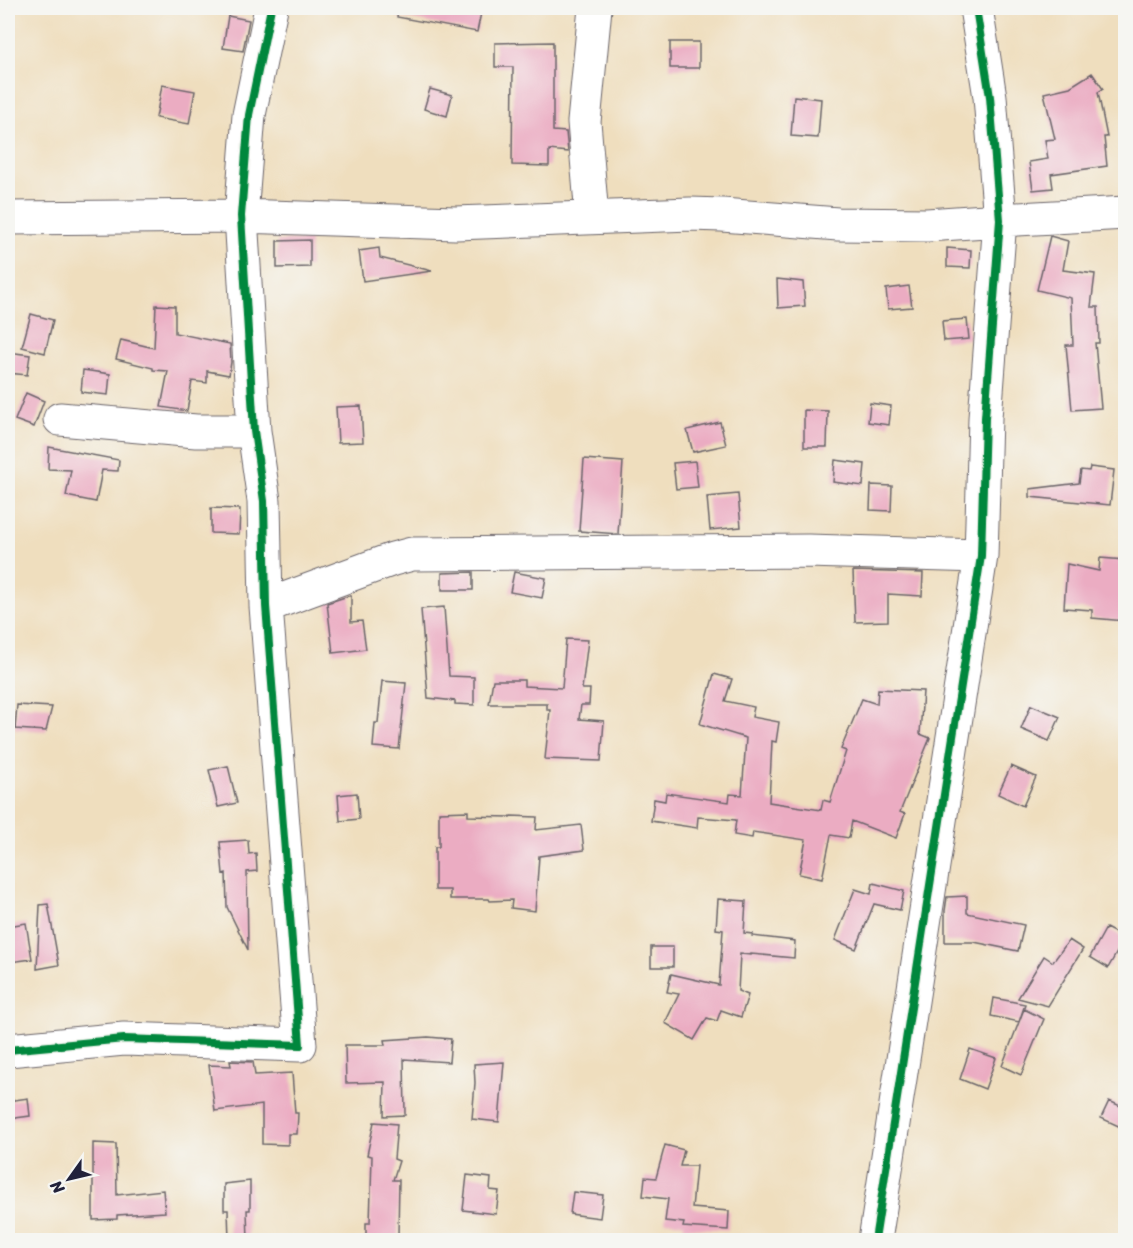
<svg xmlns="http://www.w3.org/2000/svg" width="1133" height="1248" viewBox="0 0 1133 1248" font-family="Sriracha,sans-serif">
<rect width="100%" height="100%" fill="#f6f6f2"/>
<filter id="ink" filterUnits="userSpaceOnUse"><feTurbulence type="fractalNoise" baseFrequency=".0167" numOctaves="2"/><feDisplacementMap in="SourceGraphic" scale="12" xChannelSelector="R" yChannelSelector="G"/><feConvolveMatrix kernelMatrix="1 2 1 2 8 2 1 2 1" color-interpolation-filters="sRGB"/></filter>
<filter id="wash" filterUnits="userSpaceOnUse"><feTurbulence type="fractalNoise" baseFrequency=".008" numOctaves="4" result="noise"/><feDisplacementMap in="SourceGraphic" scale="24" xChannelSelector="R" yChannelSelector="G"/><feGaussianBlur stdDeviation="1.35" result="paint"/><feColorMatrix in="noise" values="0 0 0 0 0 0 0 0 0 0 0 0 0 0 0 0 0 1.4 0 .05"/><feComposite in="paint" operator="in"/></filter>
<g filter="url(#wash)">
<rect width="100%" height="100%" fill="#efdebe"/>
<g id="blocks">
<path fill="#ebacc2" d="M398,8H482L477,32L397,17Z
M228,16L249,20L243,51L223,48Z
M553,42V131L566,132L568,152L549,150V166L512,165L513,67H495V43Z
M670,42H699V68H670Z
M1092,73L1103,89L1098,92L1107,137H1104L1107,166L1051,174L1053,188L1033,190L1029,162L1048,159L1045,140L1055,139L1044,93L1070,87Z
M162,85L195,91L189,124L156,118Z
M430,89L452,95L447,116L424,109Z
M794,96L821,99L818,138L791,136Z
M1050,236L1068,241L1063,270L1095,274L1091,307H1098L1099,343H1095L1101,408L1072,410L1066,345H1073L1071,298L1037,290Z
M310,240V267L277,268V241Z
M379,248L380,258L432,271L363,281L359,251Z
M947,248L971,250L970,268L947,267Z
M777,279L803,282L805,306L778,308Z
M909,286L912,307L888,309L886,289Z
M156,305L175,306V333L230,344L231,362L229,375L207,371V383L192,381L187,411L161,407L168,371L153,370V368L116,359L121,340L154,348Z
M31,314L53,320L45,353L22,347Z
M967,319L969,339L944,341L942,321Z
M8,352L30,355L27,375L8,373Z
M83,370L110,374L108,395L81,392Z
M26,393L44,401L34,427L15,420Z
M870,403L891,406L889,425L868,422Z
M361,406L363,442L338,443L336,407Z
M804,410L828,411L827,447H804Z
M720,422L726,445L693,452L687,430Z
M49,447L119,460L118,471L102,470L96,502L66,496L71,470L48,469Z
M584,459L623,462L618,534L579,531Z
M835,460L865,464L863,486L833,482Z
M695,461L698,487L676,489L673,463Z
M1090,467L1114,470L1110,505L1030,497V489L1079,483L1081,470L1089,471Z
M871,485L892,486L891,511L870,510Z
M738,494L741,527L710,530L707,497Z
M211,508L240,509L239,534L211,533Z
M1100,558L1125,560L1124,597L1125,598V621L1092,618V610L1064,608L1067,564L1099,571Z
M853,571L923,573L922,596L888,594V621L855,622Z
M473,572V590H442V573Z
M514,572L546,578L542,598L510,592Z
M348,596H351V622L362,621L366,649L333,653L327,603Z
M444,607L449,676L474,677V705L455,704V701L428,698L421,609Z
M566,639L588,640L582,689H590L589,705H581L579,719L604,721L601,761L545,759L550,710H547V704H489L493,680H524V686L562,688Z
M714,674L732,679L725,701L754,707L752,717L779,722L776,742L772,741L769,802L821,810L823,800L830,802L846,751L841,749L862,699L877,704L878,689L923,691L920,734L930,738L900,812L905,814L896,838L852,821L849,838L831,835L822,879L799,874L806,840L753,832L752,838L734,835L736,820L698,817L697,828L651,821L654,799L665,801L666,793L729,802L730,794L742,795L746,738L700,724Z
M382,681L406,683L399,749L373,747L375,723H378Z
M17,705L52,707L46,731L15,729Z
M1031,705L1060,717L1049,741L1021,729Z
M228,766L237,803L218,807L209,770Z
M1011,766L1036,777L1023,806L998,794Z
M357,793L359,819L340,821L338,795Z
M468,811V816L510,817L511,816L537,817L536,830L581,825L584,850L539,856L535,911L511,908L512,900L490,901L489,899H450V890H435V847H439V812Z
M248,840L249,854L256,853L257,871L247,872L248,950L227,907L226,873L223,874L220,842Z
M873,883L904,891L900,910L874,904L856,949L835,940L855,889L871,894Z
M967,896V913L1024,925L1018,951L974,942H945V911L947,897Z
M718,899L746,901L744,933L753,934L752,936L795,941L794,958L751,954V955L740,954L738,991L748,995L741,1017L721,1010L717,1021L707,1018L694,1040L665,1023L679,994L667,992L671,974L719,985L723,930L716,929Z
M48,904L59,965L37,969L40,905Z
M26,923L32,959L10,962L8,945V926Z
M1106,928L1125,938L1108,968L1090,957Z
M1069,940L1083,949L1048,1006L1018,998L1044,956L1053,962Z
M651,947H673V967H651Z
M994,998L1025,1004L1019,1022L991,1016Z
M1024,1009L1044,1019L1021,1075L1002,1066Z
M428,1037L451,1039L449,1062L404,1059L405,1115L384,1116L385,1082L346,1083L345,1045H385L384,1040Z
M970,1049L996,1058L985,1089L960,1079Z
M230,1061L253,1062L255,1075L292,1073L295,1113H298L297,1134H288V1145L262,1144V1105L215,1111L209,1065L231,1066Z
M504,1062L499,1122L472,1119L475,1083L474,1064Z
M28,1098L30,1116L8,1119V1101Z
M1109,1101L1125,1108V1129L1101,1118Z
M374,1122L397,1124L394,1159L399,1161L393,1180H399L398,1236L390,1240H366V1223H370L372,1156L367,1155Z
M93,1143L116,1144L117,1195L163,1190L165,1212L117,1215V1219L93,1220Z
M665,1145L684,1150L680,1166H696L692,1208L729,1211L728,1230L683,1227L684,1223L665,1221L668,1199L643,1196L645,1177L656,1178Z
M467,1175L491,1178L490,1190L499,1191L496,1214L463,1210Z
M250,1181V1210H247L248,1240H229L228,1210H224V1184Z
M573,1192L603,1195L600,1218L570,1214Z"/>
</g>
</g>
<g filter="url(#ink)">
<use href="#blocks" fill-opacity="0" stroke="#6a6469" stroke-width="1.5"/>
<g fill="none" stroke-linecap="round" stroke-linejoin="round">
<g stroke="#6a6469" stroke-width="35">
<path id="minor" d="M592,217L584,122L595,8
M8,218L241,216L456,223L690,214L722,215L838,224L927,225L1000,220L1126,213
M60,419L196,431H254
M266,606L393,559L412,554L808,551L981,556
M8,1050L124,1039L300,1045L266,606L264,501L254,431L241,216L249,115L271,8
M875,1240L981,556L985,418L1000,220L990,97L976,8"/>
</g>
<use href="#minor" stroke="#fff" stroke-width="33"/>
<g stroke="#f6f6f2" stroke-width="11">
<path id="cycleway" d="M8,1050L124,1039L300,1045L266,606L264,501L254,431L241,216L249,115L271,8
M875,1240L981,556L985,418L1000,220L990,97L976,8"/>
</g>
<use href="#cycleway" stroke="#00873e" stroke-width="8"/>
</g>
</g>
<rect width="1133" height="1248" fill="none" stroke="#f6f6f2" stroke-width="30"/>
<g transform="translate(69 1179) rotate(236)" stroke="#f6f6f2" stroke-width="4.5" paint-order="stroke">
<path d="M0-4.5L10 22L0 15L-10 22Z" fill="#22223b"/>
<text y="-9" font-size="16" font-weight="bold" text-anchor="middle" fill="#22223b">N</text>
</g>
</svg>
